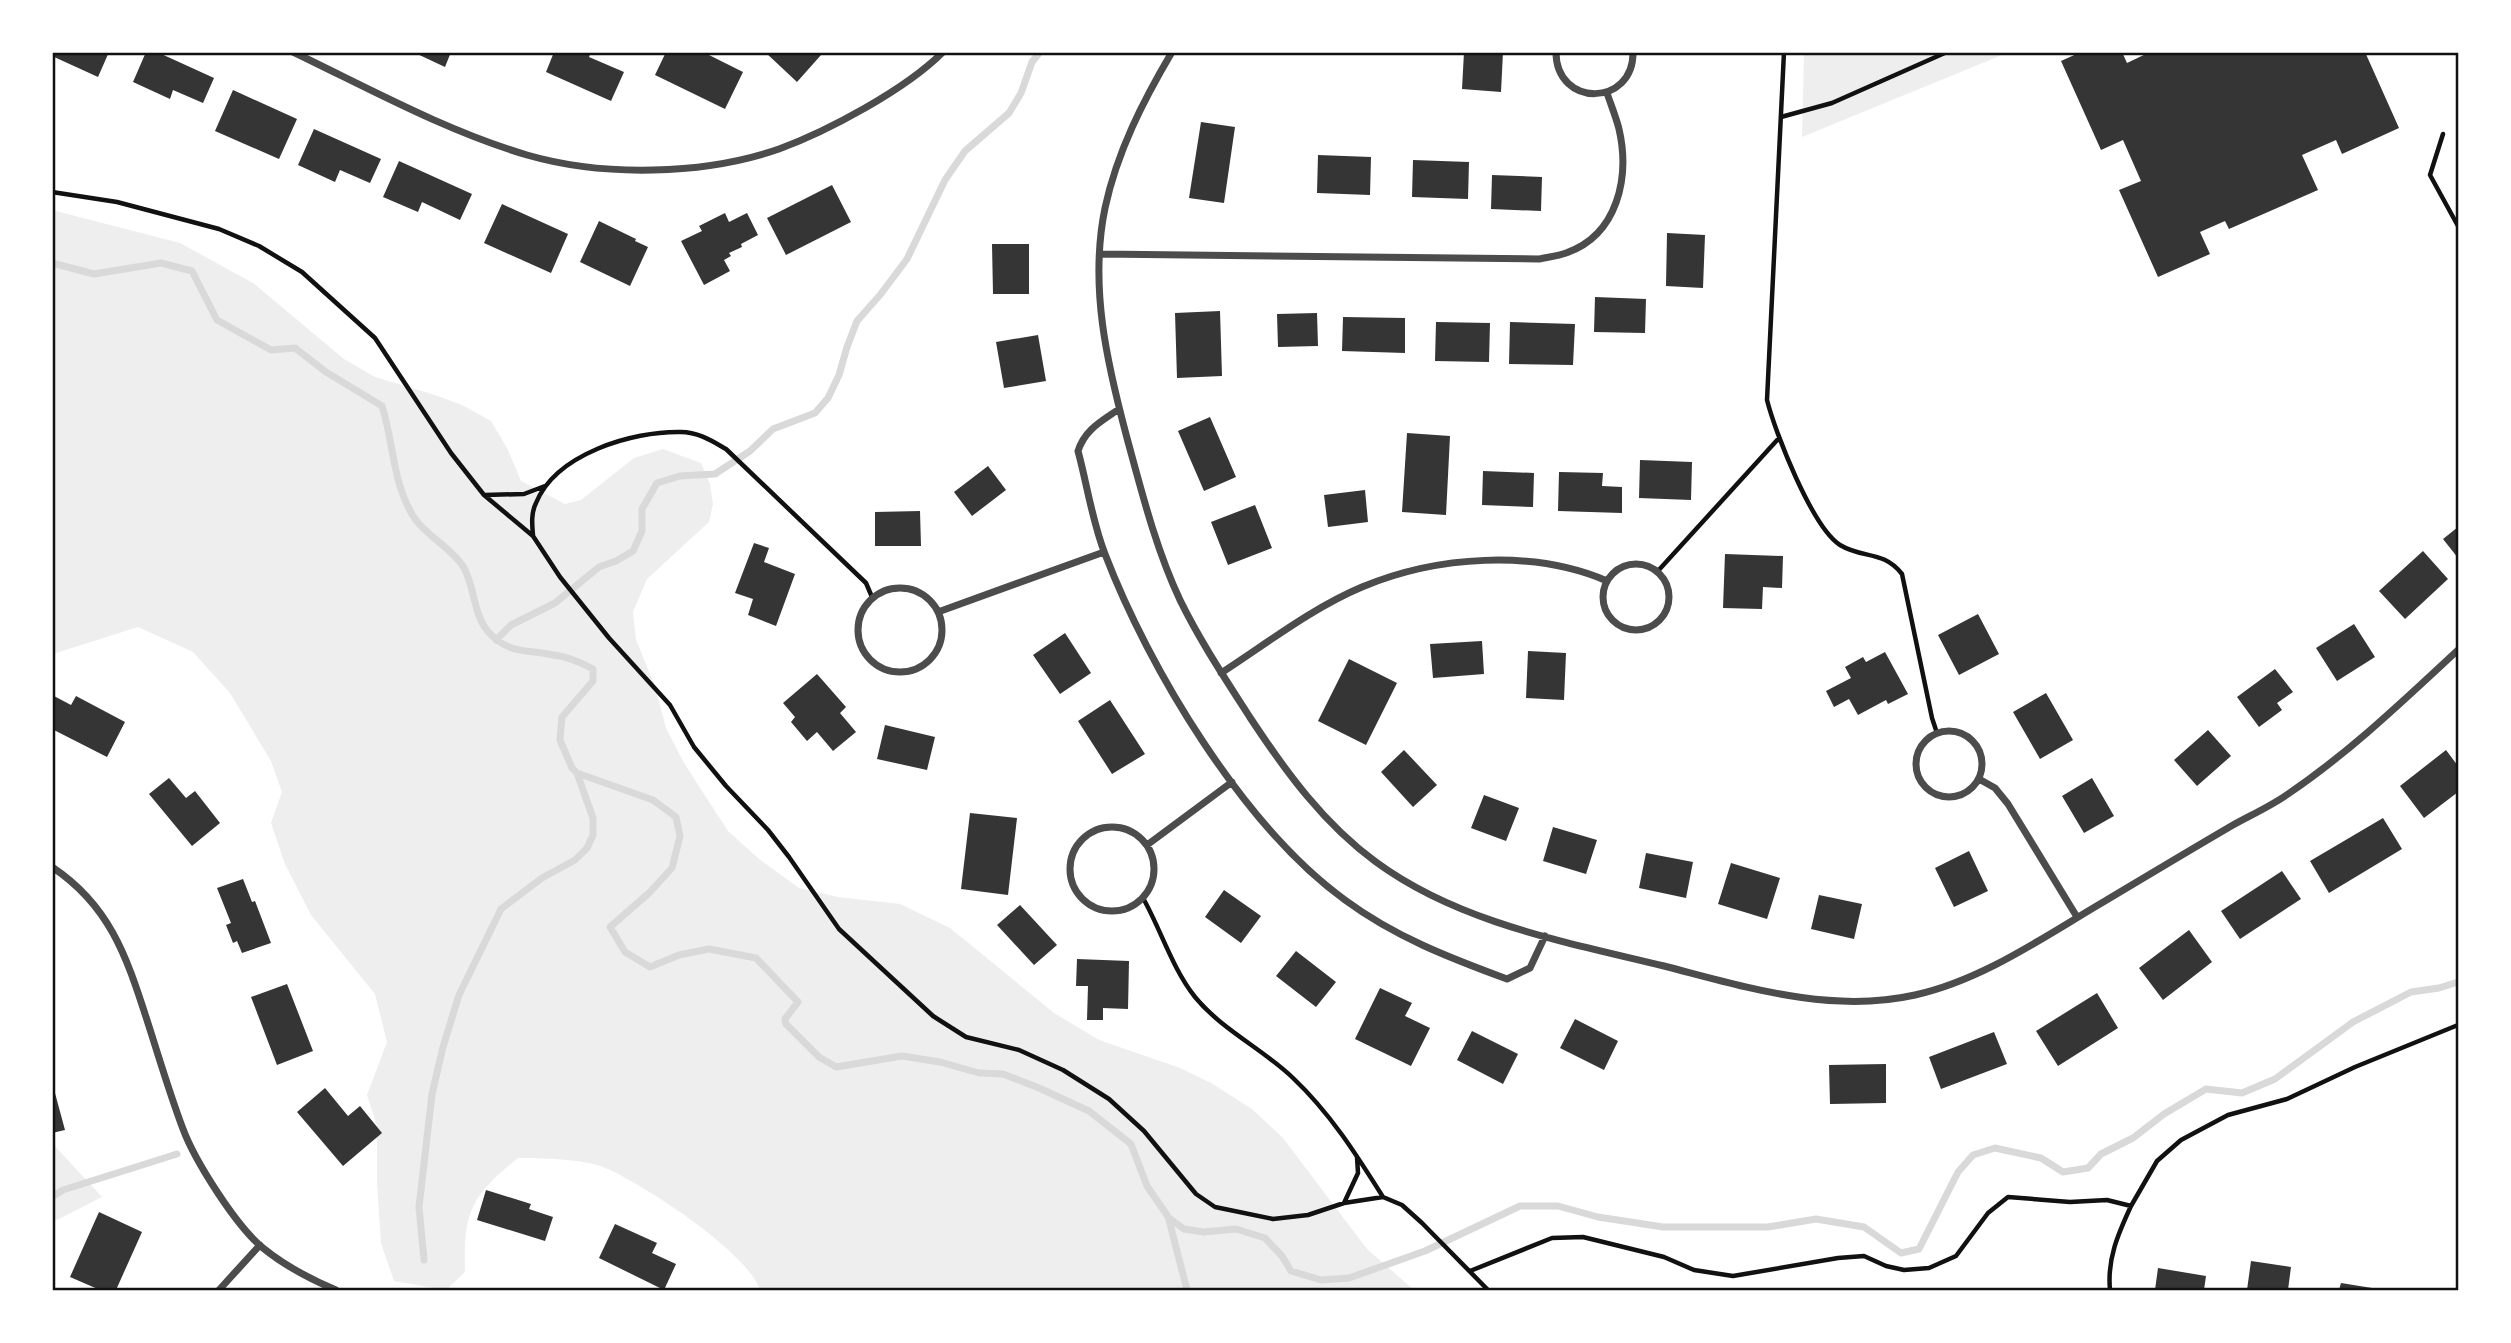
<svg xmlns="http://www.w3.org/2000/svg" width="2511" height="1343" viewBox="0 0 2511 1343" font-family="'Exo 2',sans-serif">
<rect width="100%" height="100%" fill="#fff"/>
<path fill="#eee" d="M1804,53H2007L1802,137Z
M52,210L180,243L253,283L344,359L375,377L435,395L462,405L491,421L507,448L521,481L565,504L581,500L634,458L663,449L701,463L710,484L713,504L709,522L647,579L633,612L636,640L655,686L666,728L684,763L728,831L759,859L799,888L838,897L900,904L950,928L1054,1013L1099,1040L1180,1068L1211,1083L1252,1109L1283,1138L1367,1249L1414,1290H760C748,1252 642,1183 603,1167C583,1159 541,1158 518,1158C471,1196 463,1212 465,1272L446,1290L394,1281L381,1243L377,1183V1126L367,1095L387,1042L375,994L311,915L285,864L271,823L282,792L271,761L230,693L193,652L138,627L53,654Z
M52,1143L102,1197L53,1222H52Z"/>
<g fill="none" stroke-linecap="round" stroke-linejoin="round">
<path stroke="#d9d9d9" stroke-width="7" d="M52,263L94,274L161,263L192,271L217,320L271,350L295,348L326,372L382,406C394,443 392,484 415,519C427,536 454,550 464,568C477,592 472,622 497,640C514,653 529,650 548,654C564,656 579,661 593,669V681L562,717L560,740L572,768L577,773L653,800L676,817L680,836L672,868L649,893L610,927L625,952L650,967L679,955L709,949L756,958L798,1002L785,1019L786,1024L819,1057L836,1067L902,1056L940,1062L979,1073L1003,1074L1039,1088L1089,1111L1131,1144L1147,1186L1169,1218L1184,1229L1204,1232L1236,1229L1265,1238L1282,1256L1291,1271L1321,1280L1349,1278L1425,1251L1520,1206H1558L1598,1217L1663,1227H1768L1816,1219L1864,1227L1901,1253L1919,1249L1958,1172L1973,1155L1995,1148L2041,1158L2063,1172L2088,1168L2101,1154L2133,1138L2164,1114L2206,1089L2242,1093L2275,1079L2353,1022L2411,992L2439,988L2458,982
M496,640L511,625L555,603L599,567L616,561L633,551L642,531V509L657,483L680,476L715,474L750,451L773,429L815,413L828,398L839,375L847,347L857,321L880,295L907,259L945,180L965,151L1009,113L1021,93L1032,62L1040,52
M52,1197L63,1190L177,1154
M1169,1220L1187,1290
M424,1260L419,1207L432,1094L443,1047L459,995L501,909L542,878L575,860L587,848L593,835V818L577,773"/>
</g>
<path fill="#353535" d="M52,52H109L98,77L52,56Z
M146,52H157L214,78L203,103L173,90L170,99L133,82Z
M413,52H451L445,67Z
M554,52H591L589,57L624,72L611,101L546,72Z
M666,52H703L743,72L725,109L655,75Z
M765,52H818L821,55L797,82Z
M1464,52H1503L1501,92L1462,89Z
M2081,52H2122L2127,63L2150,52H2365L2399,128L2342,154L2336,140L2302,155L2318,190L2229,229L2225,221L2200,232L2210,254L2158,277L2119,190L2141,181L2123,140L2101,150L2061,61Z
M233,90L297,119L279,159L215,131Z
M1201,122L1235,127L1224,203L1189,198Z
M314,129L381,159L370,183L340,170L335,182L298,165Z
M1318,155L1371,157L1370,195L1317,193Z
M1413,160L1469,162L1468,199L1412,197Z
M399,161L472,194L460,220L422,202L418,212L383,197Z
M1492,175L1542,177L1541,211L1491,209Z
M832,185L851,222L786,255L767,218Z
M502,204L568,234L551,273L484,243Z
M725,213L729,222L747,213L758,235L741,244L742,247L729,253L731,256L724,260L730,271L704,285L681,241L702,231L699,226Z
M599,221L636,239L635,241L648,247L630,286L580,262Z
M1667,233L1705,235L1703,288L1666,286Z
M992,244H1029V294H993Z
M1595,297L1646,299L1645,333L1594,332Z
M1220,311L1222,376L1177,378L1175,313Z
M1317,313L1318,346L1278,347L1277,314Z
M1343,317L1405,318V353L1342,351Z
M1436,322L1490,323L1489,362L1435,361Z
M1510,322L1575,324L1573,365L1509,364Z
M1038,335L1046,381L1004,388L996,342Z
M1210,417L1236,477L1204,491L1178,431Z
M1407,433L1450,436L1446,515L1402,512Z
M1640,460L1692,462L1691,500L1639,498Z
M988,466L1006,490L972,516L954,492Z
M1483,471L1534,473L1533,507L1482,505Z
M1559,472L1603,473L1602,486L1622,487V513L1558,511Z
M1365,490L1368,522L1328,527L1324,495Z
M1255,505L1272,548L1228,565L1211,522Z
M920,511L921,546H875V512Z
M2458,527V558L2443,539Z
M754,543L769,548L764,562L795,574L776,626L748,615L753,599L735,593Z
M2423,551L2448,579L2405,619L2379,591Z
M1725,554L1783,556L1782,588L1763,587L1762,609L1723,608Z
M1978,614L1999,654L1959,675L1938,635Z
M2354,624L2375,657L2337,681L2316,648Z
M1065,633L1091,673L1060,694L1033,655Z
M1482,641L1484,674L1433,678L1430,644Z
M1528,651L1566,653L1564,700L1526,698Z
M1885,652L1908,694L1888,704L1886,700L1858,715L1849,699L1834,707L1826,691L1851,678L1845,667L1863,657L1866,662Z
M1349,659L1397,683L1366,745L1318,721Z
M2275,669L2293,692L2277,703L2282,710L2259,727L2237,697Z
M817,674L846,707L840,713L856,732L833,751L817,732L807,741L791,722L795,717L783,703Z
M2046,693L2073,740L2040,759L2013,712Z
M54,696L71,705L76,696L125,722L107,757L52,729Z
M1110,700L1145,754L1112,774L1078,721Z
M885,725L935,737L927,770L877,759Z
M2208,730L2231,756L2197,786L2174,760Z
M1404,750L1437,785L1413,807L1381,772Z
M2446,750L2458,766V792L2424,818L2400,786Z
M169,778L186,798L195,791L220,823L192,846L149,794Z
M2092,778L2114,816L2084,833L2062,796Z
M1484,795L1519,808L1506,841L1471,828Z
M970,813L1017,818L1008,895L961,889Z
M2383,818L2402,849L2329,893L2310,861Z
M1553,827L1597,840L1586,874L1543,861Z
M1969,851L1988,891L1954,907L1935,868Z
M1646,853L1693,862L1686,898L1639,888Z
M1731,863L1780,878L1767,919L1718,904Z
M2282,871L2301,899L2240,939L2221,911Z
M243,879L252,902L255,901L271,943L242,953L237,941L233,943L226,925L231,923L217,888Z
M1224,890L1261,916L1241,943L1205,917Z
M1819,895L1862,904L1854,939L1811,929Z
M1020,905L1057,945L1034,965L997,925Z
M2189,930L2212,962L2163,1000L2139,968Z
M1296,951L1336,982L1316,1007L1276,976Z
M1077,959L1129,961L1128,1009L1103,1008V1020H1087L1088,986H1076Z
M287,984L313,1051L277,1065L251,997Z
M1380,988L1412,1003L1405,1016L1430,1028L1411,1066L1355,1039Z
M2097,993L2118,1028L2058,1066L2036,1031Z
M1575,1019L1618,1041L1604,1070L1560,1048Z
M1472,1031L1518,1054L1503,1084L1457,1060Z
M1994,1032L2007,1064L1941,1089L1929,1057Z
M1886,1064V1103L1830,1104L1829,1065Z
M52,1082L65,1130L52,1133Z
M325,1088L348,1116L360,1106L382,1133L343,1166L297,1112Z
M486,1190L531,1204L529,1209L553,1217L545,1241L477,1220Z
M99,1212L142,1232L116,1290H100L70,1277Z
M615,1224L657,1243L652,1253L676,1264L664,1290L599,1258Z
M2251,1261L2291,1267L2288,1290H2247Z
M2158,1268L2206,1276L2204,1290H2155Z
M2341,1283L2372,1288L2371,1290H2339Z"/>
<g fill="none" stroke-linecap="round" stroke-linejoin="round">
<path stroke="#111" stroke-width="4.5" d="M1784,52L1767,400C1775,432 1812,527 1840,545C1863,559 1883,550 1902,574L1932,718L1937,733
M1781,117L1832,103L1947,52
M2443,134L2430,175L2458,226
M52,192L117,202L219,229L259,246L302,272L375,338L451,453L484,495L533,536L560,577L609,638L670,705L694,747L726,786L768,830L789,857L839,929L933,1016L966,1037L1019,1050L1063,1070L1109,1099L1144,1131L1196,1194L1215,1207L1273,1219L1308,1215L1344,1203L1383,1197L1402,1205L1422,1223L1488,1290
M485,495L524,494L545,486
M533,535C532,524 531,513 536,503C556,454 632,431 681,432C698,432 712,441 726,449L866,583L872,597
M1657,572L1779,438
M1143,898C1161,930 1172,968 1195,997C1222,1030 1263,1049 1293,1078C1330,1113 1356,1154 1383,1197
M1344,1203L1358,1173L1357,1157
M1470,1271L1552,1238L1583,1237L1664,1257L1694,1270L1733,1276L1838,1258L1864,1256L1886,1266L1904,1270L1929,1268L1956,1256L1988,1213L2008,1197L2070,1202L2107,1200L2131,1206L2157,1161L2181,1140L2228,1115L2287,1099L2355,1067L2458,1025
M2110,1290C2107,1259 2118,1234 2131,1206"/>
<path stroke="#4c4c4c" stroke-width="7" d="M293,52C370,89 446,131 527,155C603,177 704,175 779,149C809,138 837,124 865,108C893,92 920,75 943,52
M1172,52C1143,101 1117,152 1105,208C1089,286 1107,363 1127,438C1142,493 1156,549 1180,600C1200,641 1226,680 1251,719C1286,772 1324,824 1376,862C1459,923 1566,942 1664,966C1746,987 1830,1014 1915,995C1983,980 2045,936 2105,901C2147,876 2190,850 2233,825C2251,815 2271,806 2288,794C2350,752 2404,700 2458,650
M1556,52C1556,108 1634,107 1633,52
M1101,254L1539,259C1548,257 1558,256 1566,253C1618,235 1630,177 1619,129C1616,117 1611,105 1607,93
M1119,409C1102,421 1085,429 1078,451C1087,484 1092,521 1105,554C1149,669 1244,827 1345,900C1395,937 1450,958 1507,979L1530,968L1545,936
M1603 597a33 33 0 1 1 66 0a33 33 0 1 1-66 0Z
M858 630a42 42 0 1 1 84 0a42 42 0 1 1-84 0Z
M938,612L1104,552
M1221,673C1266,644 1312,608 1362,587C1436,556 1533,549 1607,581
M1916 764a33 33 0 1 1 66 0a33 33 0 1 1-66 0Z
M1979,779L1995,788L2008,804L2077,917
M1070 869a42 42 0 1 1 84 0a42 42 0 1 1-84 0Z
M1147,845L1232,782
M52,867C109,905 126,955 146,1017C158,1054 169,1092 183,1129C195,1161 236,1226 263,1248C285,1266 310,1279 336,1290
M219,1290L260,1245"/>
</g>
<rect width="2511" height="1343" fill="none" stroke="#ffffff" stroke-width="108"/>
<rect x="54" y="54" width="2403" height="1235" fill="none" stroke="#111" stroke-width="2.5"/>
</svg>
